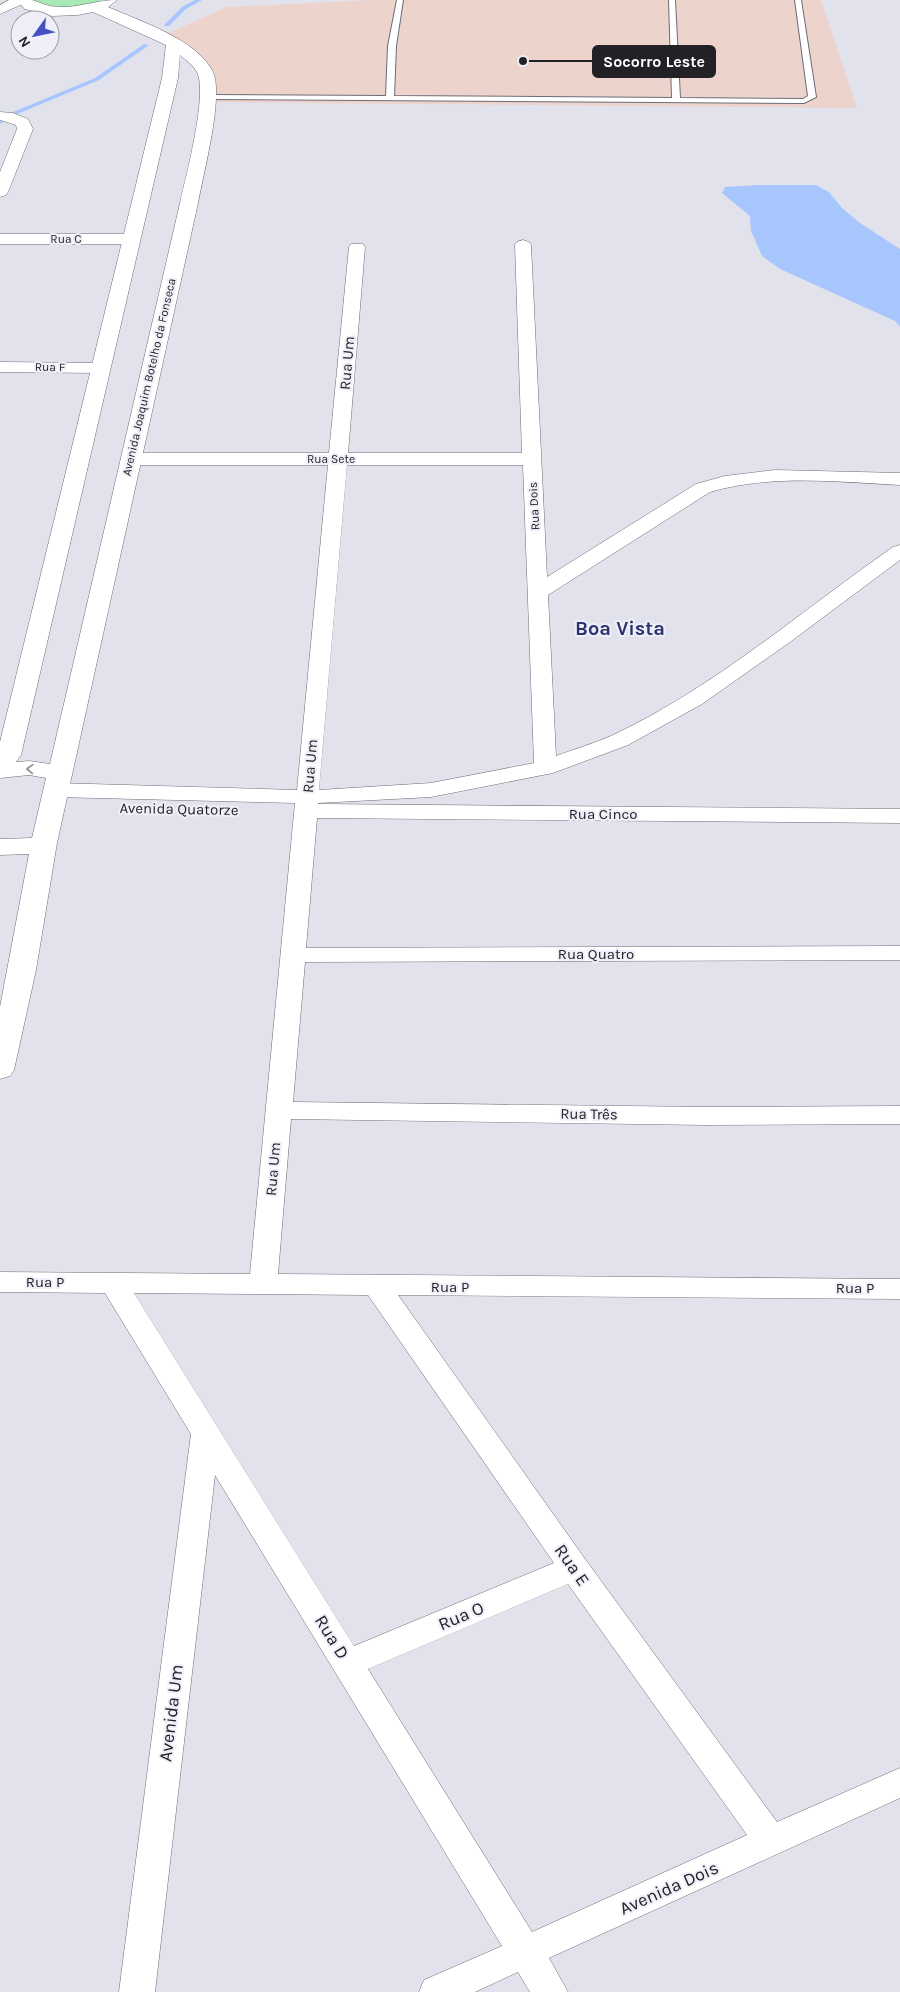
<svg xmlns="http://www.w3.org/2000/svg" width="900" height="1992" viewBox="0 0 900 1992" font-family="Karla,sans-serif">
<rect width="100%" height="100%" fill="#e2e2ed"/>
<path fill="#ecd3cc" d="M372,0H821L857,108L213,102L214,73L193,49L167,34L226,7Z"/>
<path fill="#a8e8b4" d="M30,0H102L91,5L53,8Z"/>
<path fill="#a8c6fe" d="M758,185H816L829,192L842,208L860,223L900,249V327L895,321L780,269L762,256L751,231L750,216L722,193L725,187Z"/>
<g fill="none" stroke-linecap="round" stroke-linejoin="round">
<path fill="#a8c6fe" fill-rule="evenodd" d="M195,0H202L186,9L169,26H165V24L182,7Z
M144,44L149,45L99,80L10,117L0,124V119L6,115L95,78Z"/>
<g stroke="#6c6c76" stroke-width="2">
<path id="service" d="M397,0H403L396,46L394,96L672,98L669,0H675L680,98L803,99L808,96L795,0H801L816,97L804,103L208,99L204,97L208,95L386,96L388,46Z"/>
</g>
<g stroke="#6c6c76" stroke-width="1">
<path id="minor" d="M9,0H27L25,3L0,14V5Z
M0,112L13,113L28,119L33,129L8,192L6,195L0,197V172L17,129L16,125L0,120Z
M0,234H132L138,236L140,239L138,242L132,244H0Z
M523,240L529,242L531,245L547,577L696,484L725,476L775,470L900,473V485C837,482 772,474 710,492L548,595L556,756C574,749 594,744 613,735C715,687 801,611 893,547L900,545V560L790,642L702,704L628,745L553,773L431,797L318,803V804L900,809V823L317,818L306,948L900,946V960L305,962L293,1102L706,1107L900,1106V1124L706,1125L291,1119L278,1274L900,1279V1299L398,1295L585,1559L777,1822L900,1768V1798L549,1958L568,1992H530L518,1972L475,1992H419L424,1980L502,1946L215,1475L155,1992H119L191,1434L105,1293L0,1292V1272L250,1274L295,803L56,797L48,795L45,790L48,785L56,783L297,790L328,465H130L123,463L121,459L123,455L130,453H329L349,247L351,244H363L365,247L348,453H522L515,245L517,242ZM347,465H523L534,763L431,783L319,790ZM134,1293L368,1295L554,1563L354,1646ZM568,1584L747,1835L532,1932L368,1669Z
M0,362L101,363L107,364L110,368L107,372L101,373L0,372Z"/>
</g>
<g stroke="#6c6c76" stroke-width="1">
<path id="tertiary" d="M16,0C20,0 27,0 32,0C44,4 48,7 62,7C81,7 98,0 117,0L108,7C139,21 197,39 213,72C224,96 203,175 198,203L57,843L36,970L14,1070L10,1076L0,1079V1007L29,854L0,855V839L32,838L46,778L29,775L0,778V742L162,78L166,45L93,12L78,15L52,16L25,9ZM180,55C186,60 193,65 197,72C208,94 186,176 180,203L50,764L29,761L16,762L21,755L178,78Z"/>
</g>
<use href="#service" fill="#fff" fill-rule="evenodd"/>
<use href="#minor" fill="#fff" fill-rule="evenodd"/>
<use href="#tertiary" fill="#fff" fill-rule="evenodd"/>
</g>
<defs><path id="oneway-chevron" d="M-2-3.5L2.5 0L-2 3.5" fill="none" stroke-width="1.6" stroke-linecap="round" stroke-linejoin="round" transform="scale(1.25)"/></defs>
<use stroke="#9c9c9d" href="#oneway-chevron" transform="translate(30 769) rotate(-178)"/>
<g text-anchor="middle" stroke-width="4" stroke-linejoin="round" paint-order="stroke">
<g font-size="12" fill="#222226" stroke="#efeffa">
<text x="66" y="243">Rua C</text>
<text transform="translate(50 367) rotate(1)" y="4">Rua F</text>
<text transform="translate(149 377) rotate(-77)" y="4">Avenida Joaquim Botelho da Fonseca</text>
<text x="331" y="463">Rua Sete</text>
<text transform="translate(534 506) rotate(-93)" y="4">Rua Dois</text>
</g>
<g font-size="15" fill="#222226" stroke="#efeffa">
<text transform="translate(347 363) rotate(-85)" y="5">Rua Um</text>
<text transform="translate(310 766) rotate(-85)" y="5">Rua Um</text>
<text transform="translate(179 809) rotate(1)" y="5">Avenida Quatorze</text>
<text x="603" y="819">Rua Cinco</text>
<text x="596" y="959">Rua Quatro</text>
<text transform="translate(589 1114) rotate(1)" y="5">Rua Três</text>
<text transform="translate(273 1169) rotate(-85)" y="5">Rua Um</text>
<text x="45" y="1287">Rua P</text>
<text x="450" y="1292">Rua P</text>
<text x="855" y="1293">Rua P</text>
</g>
<g font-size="18" fill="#222226" stroke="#efeffa">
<text transform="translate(572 1565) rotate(55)" y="6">Rua E</text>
<text transform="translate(461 1616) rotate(-23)" y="6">Rua O</text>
<text transform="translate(332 1637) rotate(58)" y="6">Rua D</text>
<text transform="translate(171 1713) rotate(-83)" y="6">Avenida Um</text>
<text transform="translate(669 1888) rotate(-24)" y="6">Avenida Dois</text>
</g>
<g font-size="20" font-weight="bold" fill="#2b336d" stroke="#efeffa">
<text x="620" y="635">Boa Vista</text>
</g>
</g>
<path fill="none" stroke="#222226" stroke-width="2" d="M523 61L593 61"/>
<circle fill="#222226" stroke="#efeffa" stroke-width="2" cx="523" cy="61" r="5"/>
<rect fill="#222226" stroke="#222226" stroke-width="2" x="593" y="46" width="122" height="31" rx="5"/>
<g font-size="16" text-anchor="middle" font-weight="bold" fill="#fff">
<text x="654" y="67">Socorro Leste</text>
</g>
<g transform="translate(35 35) rotate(237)"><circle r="24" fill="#efeffa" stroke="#9d9da5"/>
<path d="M0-4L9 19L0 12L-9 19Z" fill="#4650c5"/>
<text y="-8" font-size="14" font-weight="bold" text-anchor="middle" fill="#222226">N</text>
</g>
</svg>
